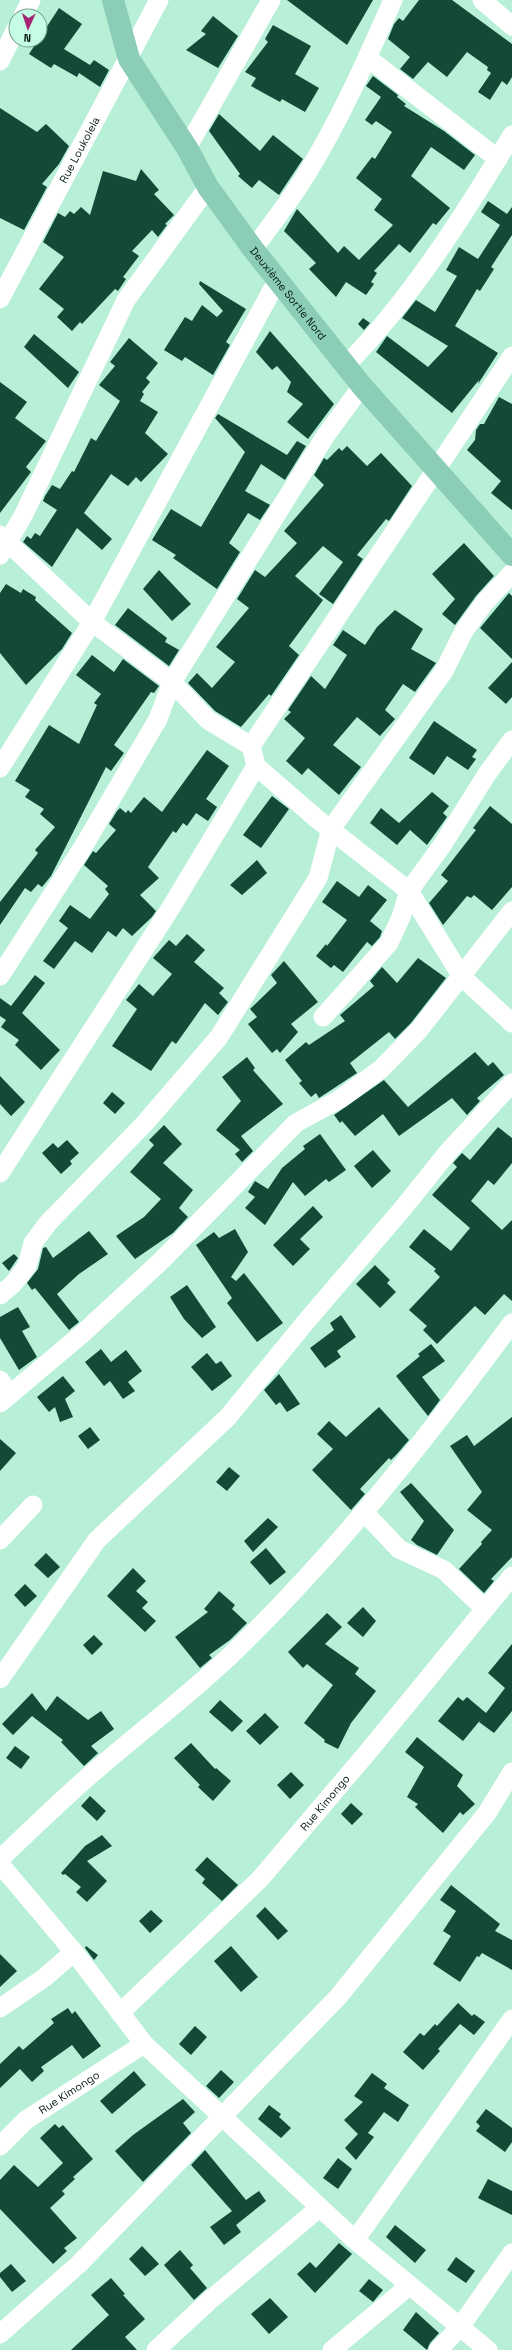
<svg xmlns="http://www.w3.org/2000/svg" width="512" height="2350" viewBox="0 0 512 2350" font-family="'Space Grotesk',sans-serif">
<rect width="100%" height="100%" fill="#b7efd7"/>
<path fill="#124937" d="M287,0H373L347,45Z
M419,0H452L512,44V77L507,85L502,81L490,100L478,92L491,73L487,70L488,67L467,52L447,77L428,62L413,79L400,69L410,57L388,39L394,24L399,18L403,21Z
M59,8L82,24L64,49L90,65L94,60L109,70L100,87L79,73L77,77L54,64L51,68L29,54Z
M213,16L238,36L218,68L186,50L206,34L201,31Z
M273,25L311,46L295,74L319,88L305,112L282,99L280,102L251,86L256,78L245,72L268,42L265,39Z
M373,76L398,95L397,97L406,104L404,106L444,131L475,155L464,170L431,147L411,176L450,208L436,225L433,223L410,253L399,244L374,271L377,273L371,282L374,284L366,295L346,282L336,297L309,269L316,263L284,231L297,209L338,253L344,246L359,260L393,225L374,210L382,199L356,178L372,157L375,159L392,132L376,121L372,125L365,120L381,97L366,86Z
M0,108L37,132L46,124L69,146L59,164L42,184L47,187L24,230L0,218Z
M219,114L260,151L273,135L303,159L279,195L259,180L252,188L238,176L240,174L209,131Z
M141,169L159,190L154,194L174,215L165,224L167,225L158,237L152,230L132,251L139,256L123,277L126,279L118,291L115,289L82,324L80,322L72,331L57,317L64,309L39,289L64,257L43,242L58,213L65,217L70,211L74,214L81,207L90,215L103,171L136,181Z
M488,201L507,214L512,207V235L491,267L494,269L480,291L477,289L455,326L498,353L478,384L479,380L452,413L376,352L387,336L428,367L448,346L402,318L416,300L435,312L457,276L446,270L459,247L478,259L500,225L481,212Z
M200,281L246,309L226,342L230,345L213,375L185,357L182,361L164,350L185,317L192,321L202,305L217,317L223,311L199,284Z
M363,318L370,323L364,330L358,324Z
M270,331L334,404L308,439L287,422L303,404L287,392L291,382L277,366L272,370L256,352Z
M34,334L79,372L68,388L24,347Z
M129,338L158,363L146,378L150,382L142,392L144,394L140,401L158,412L145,433L168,454L141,482L136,477L128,486L111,474L84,513L112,539L102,550L77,528L52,567L23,542L27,536L31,539L35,533L40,536L57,510L43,501L45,496L52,485L60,489L72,471L74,472L91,438L96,441L120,401L99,385L115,366L110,362Z
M0,382L27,402L15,418L46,441L26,467L31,472L0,513Z
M499,397L512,404V510L491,493L501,481L467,450L475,440L476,430L480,424H484Z
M218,414L287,455L297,441L306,446L285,480L261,464L245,491L270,505L260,520L248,513L229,543L240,552L217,589L173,558L176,555L152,540L171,509L201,527L245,452L215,418Z
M347,446L367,466L381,453L412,486L389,521L386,519L357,555L363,559L333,604L319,594L343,562L323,546L295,576L323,600L289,646L299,655L271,696L269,694L241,727L215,711L188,683L197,673L212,688L235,662L216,647L249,608L237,599L255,570L265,577L297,543L284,531L324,485L314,475L324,458L327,460L339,448L342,451Z
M464,543L494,576L476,596L455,625L442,614L455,599L432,574Z
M159,570L191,604L172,621L143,589Z
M6,584L21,593L23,589L36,597L35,600L72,633L62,649L26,685L0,653V593Z
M509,593L512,596V659L480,628Z
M128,608L167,638L165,642L179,650L169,666L115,625Z
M395,610L423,629L411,649L436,663L415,692L403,684L385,710L395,719L380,736L357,717L333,745L361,767L339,795L308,768L302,775L286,761L305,738L284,719L291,712L288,710L311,676L325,689L347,655L333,645L343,630L365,645L377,627Z
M92,655L114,672L123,659L159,686L154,693L151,692L114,745L124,753L111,771L106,767L51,876L42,887L38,884L31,892L25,888L0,925V902L38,853L35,850L55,827L40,814L44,809L25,797L30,790L15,781L49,725L79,744L97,705L94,703L101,694L76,675Z
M512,662V697L506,704L488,688Z
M434,721L477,750L472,757L476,759L468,770L447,756L434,775L409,758Z
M207,750L229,766L206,799L217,807L208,821L196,813L187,826L183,823L176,833L173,831L148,867L159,878L140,895L156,911L152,917L132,936L123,928L116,937L108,931L92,953L75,941L54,969L43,961L68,928L59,921L70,905L90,919L109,894L105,889L108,886L84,865L93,851L96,853L116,830L109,824L117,811L120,808L126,813L128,810L131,813L144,797L162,812Z
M432,792L449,806L443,813L447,817L427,845L410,830L397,845L370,823L381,808L399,823Z
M272,796L289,809L261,848L243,835Z
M490,806L512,824V887L492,910L474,895L471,898L467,896L443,925L429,903L448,881L441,875L476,830L473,828Z
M257,860L267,873L242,895L230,885Z
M337,881L359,897L368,885L387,900L370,921L382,931L380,937L372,946L367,942L343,972L334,965L331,968L316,956L326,944L327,946L347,920L322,902Z
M187,934L205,950L194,962L224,988L219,993L228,1002L218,1015L205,1003L176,1044L172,1041L151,1071L112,1046L137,1009L126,1000L139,984L153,996L172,974L153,958L169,940L176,946Z
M418,958L446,978L411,1023L395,1039L389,1032L350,1063L357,1073L319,1098L316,1093L311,1097L299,1083L302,1081L285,1060L306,1042L309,1045L345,1021L340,1015L374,986L370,981L382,967L397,983Z
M284,961L318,1002L291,1024L298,1032L280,1053L277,1049L272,1053L248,1024L257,1017L250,1009L277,983L271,975Z
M35,975L45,983L22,1013L60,1050L41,1070L15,1045L19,1040L1,1027L6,1020L0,1016V998L11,1006Z
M475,1052L488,1066L493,1062L504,1075L477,1098L480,1101L467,1115L452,1098L399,1136L383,1114L355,1136L342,1121L340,1123L334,1115L384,1080L408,1107Z
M247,1057L255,1068L253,1070L283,1104L241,1136L253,1151L242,1162L235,1154L240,1150L216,1130L241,1101L222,1077Z
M0,1076L25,1102L11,1116L0,1104Z
M112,1092L125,1103L115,1114L103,1103Z
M164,1125L182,1144L163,1163L193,1190L179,1208L188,1217L173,1233L135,1259L116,1236L144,1217L161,1199L130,1172L154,1145L149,1140Z
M498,1127L512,1138V1163L494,1185L488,1180L471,1201L502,1230L512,1220V1301L504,1294L485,1315L475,1306L437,1344L423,1330L427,1326L409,1310L440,1277L434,1271L436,1269L409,1247L424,1229L451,1251L470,1228L432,1195L457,1167L453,1163L462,1153L470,1160Z
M320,1134L346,1170L329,1182L326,1179L305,1196L293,1182L265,1225L245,1208L255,1197L248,1192L255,1181L268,1189L282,1168L305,1149L303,1146Z
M67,1140L79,1153L70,1161L72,1164L61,1174L42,1153L53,1143L58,1148Z
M373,1150L391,1171L372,1188L354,1166Z
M313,1206L323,1217L300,1239L310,1249L293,1266L273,1245Z
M235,1229L248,1252L231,1277L236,1281L244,1273L283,1323L257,1342L227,1303L232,1298L196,1245L214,1232L219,1238Z
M89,1231L108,1254L79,1274L57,1294L79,1322L69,1330L35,1288L32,1290L27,1283L38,1269L43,1248L46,1247L53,1258Z
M14,1254L18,1258L9,1271L2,1263Z
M375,1265L390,1280L387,1283L396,1292L380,1308L356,1284Z
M187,1285L216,1327L202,1338L184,1319L170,1297Z
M18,1307L30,1327L22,1331L37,1357L19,1370L0,1338V1317Z
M341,1315L356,1337L337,1351L341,1357L325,1368L310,1348L334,1330L330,1323Z
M431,1344L445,1361L422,1377L440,1400L428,1416L396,1376L420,1356L418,1354Z
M101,1349L111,1362L126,1350L142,1371L128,1382L135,1391L123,1399L110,1381L104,1386L85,1362Z
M207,1353L216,1364L221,1361L232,1376L212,1391L191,1367Z
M279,1374L300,1404L287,1412L280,1402L276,1405L264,1390Z
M63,1376L75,1391L65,1399L73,1417L60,1422L55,1407L49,1412L37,1397Z
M379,1407L409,1440L397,1454L391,1460L389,1458L360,1489L365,1494L351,1510L312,1470L333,1449L317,1434L329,1421L346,1437Z
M512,1417V1557L491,1579L494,1581L484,1593L459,1569L482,1544L481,1542L492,1530L467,1510L482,1492L450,1446L467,1435L474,1446Z
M90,1427L100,1440L88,1449L78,1436Z
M0,1439L16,1453L0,1471Z
M229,1467L240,1476L227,1491L216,1482Z
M411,1483L454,1530L437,1555L417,1545L411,1540L424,1521L400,1492Z
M268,1518L278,1527L253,1552L244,1541Z
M266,1548L286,1572L270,1585L250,1562Z
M46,1553L60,1567L48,1578L34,1565Z
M133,1568L146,1581L136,1591L148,1602L142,1608L156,1621L145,1632L107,1596Z
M25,1584L37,1596L25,1607L14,1595Z
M219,1591L235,1605L232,1609L247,1623L230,1640L209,1655L212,1658L200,1668L175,1637L208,1612L204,1609Z
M363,1607L376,1621L363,1637L347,1623Z
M327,1613L342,1627L325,1644L359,1668L355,1674L376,1691L351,1723L338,1749L324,1742L325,1740L304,1723L333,1685L307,1664L303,1668L288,1652Z
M94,1635L103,1644L92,1655L83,1645Z
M512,1644V1711L494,1733L479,1722L482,1718L463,1741L438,1721L458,1697L463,1701L467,1697L486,1713L505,1688L488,1673Z
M32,1693L46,1711L57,1696L88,1720L101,1711L114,1729L91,1746L98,1753L84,1766L61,1742L63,1740L32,1716L13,1735L2,1724Z
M220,1700L243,1721L232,1732L209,1712Z
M265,1713L279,1727L260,1745L246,1731Z
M417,1737L463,1775L457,1786L475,1804L463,1815L460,1812L443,1833L415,1807L418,1804L407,1797L424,1767L405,1752Z
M191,1743L215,1769L216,1768L231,1781L213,1801L198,1787L200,1785L174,1758Z
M15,1746L30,1757L21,1769L6,1758Z
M291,1772L304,1785L290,1799L277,1785Z
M90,1796L106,1811L97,1821L81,1806Z
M351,1803L363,1814L352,1825L341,1814Z
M102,1835L112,1846L87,1861L107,1881L87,1902L76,1892L81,1887L65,1874L63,1875L61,1873L85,1846Z
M207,1857L238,1885L222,1901L202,1883L205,1879L195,1870Z
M451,1885L500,1924L495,1931L512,1940V1970L482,1953L479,1957L477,1956L460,1982L433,1964L451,1936L443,1931L456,1911L440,1900Z
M265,1907L288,1931L278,1940L256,1916Z
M151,1910L163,1921L150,1933L139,1921Z
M86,1946L98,1955L94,1960L85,1948Z
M231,1946L258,1977L241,1992L214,1961Z
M0,1954L17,1971L0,1987Z
M458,2003L472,2016L474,2014L485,2022L474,2035L460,2024L438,2049L440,2051L423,2070L403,2052L420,2033L424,2036L435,2024L437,2026Z
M68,2008L72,2014L75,2011L101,2046L83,2059L72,2045L41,2067L44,2071L32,2082L20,2069L0,2088V2064L19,2046L23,2050L54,2023L51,2019Z
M195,2026L207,2037L191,2055L179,2044Z
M221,2070L234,2082L219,2098L206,2086Z
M134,2071L146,2085L112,2114L100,2101Z
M372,2073L387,2084L384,2088L409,2105L398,2122L384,2112L368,2133L374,2137L356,2160L345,2148L358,2134L344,2120L363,2102L354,2096Z
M183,2099L195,2112L183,2123L191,2133L143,2182L115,2151L133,2135Z
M269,2105L281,2114L279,2117L291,2128L281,2138L258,2119Z
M486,2109L512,2128V2142L505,2152L476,2131L480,2126L476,2122Z
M55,2124L59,2128L63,2125L93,2159L73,2177L75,2179L62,2191L65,2194L50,2208L77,2238L64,2248L67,2251L53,2264L0,2209V2180L14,2165L38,2187L63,2163L40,2138Z
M205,2150L246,2200L259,2191L266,2201L236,2225L241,2232L224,2245L210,2227L232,2211L191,2165Z
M338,2158L352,2169L338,2189L323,2178Z
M488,2179L512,2191V2215L478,2198Z
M395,2225L426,2250L415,2263L386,2237Z
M339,2243L352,2254L315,2293L297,2274L310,2262L316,2268Z
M142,2246L159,2264L145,2276L129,2259Z
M180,2250L193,2265L190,2268L207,2288L194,2300L164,2265Z
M456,2257L475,2271L466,2283L447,2270Z
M11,2264L26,2281L12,2292L0,2277V2273Z
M111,2278L125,2294L123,2295L145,2319L125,2337L137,2350H71L109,2315L91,2295Z
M369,2279L383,2290L373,2302L359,2291Z
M270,2298L288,2317L269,2334L251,2314Z
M416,2312L439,2333L430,2343L427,2350L403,2330Z"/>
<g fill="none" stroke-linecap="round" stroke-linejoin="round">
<g stroke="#fff" stroke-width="19">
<path d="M482,0L512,26"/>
<path d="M23,16L31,0"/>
<path d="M368,58L498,159"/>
<path d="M0,61L16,29"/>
<path d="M187,148L271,0"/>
<path d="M253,249C271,225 290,201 306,175C340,120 367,59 393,0"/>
<path id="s1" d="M0,299L159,0"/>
<path d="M346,365C409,302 466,212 512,135"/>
<path d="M0,535L92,622L172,682L208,720L251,746L256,766L317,819L409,891L462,977L512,1023"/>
<path d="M0,555L23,516L126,300L208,187"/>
<path d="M251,746L512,356"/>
<path d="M0,768L92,622L277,281"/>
<path d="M0,976L83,847L158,719L172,682L326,435L362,386"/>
<path d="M323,1017L389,943L401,917L409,891L443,844L487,774L512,740"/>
<path d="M0,1173L170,909L256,766"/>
<path d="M0,1295L13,1284L27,1266L33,1243L48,1223L145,1123L219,1037L318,878L331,829L444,671L464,631L485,602L512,573"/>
<path d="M0,1380L10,1395"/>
<path d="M0,1403L82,1334L161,1261L296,1123L340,1099L381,1069L419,1030L512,911"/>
<path d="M364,1512L399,1549L444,1570L484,1608"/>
<path d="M0,1540L33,1505"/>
<path d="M0,1679L97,1540L228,1417L304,1324L404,1207L448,1152L512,1083"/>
<path d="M0,1859C32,1829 63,1798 96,1770C142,1730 192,1693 235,1651C338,1551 427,1438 512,1323"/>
<path d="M0,1864L74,1952L144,2044L355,2240L488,2350"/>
<path d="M0,2008L44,1978L74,1952"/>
<path id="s2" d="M120,2013L260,1879L367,1753L512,1576"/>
<path id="s3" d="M0,2146L26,2120L144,2044"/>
<path d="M355,2240L512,2019"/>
<path d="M0,2334L80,2263L338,1997L487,1813L512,1772"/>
<path d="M156,2350L209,2301L319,2208"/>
<path d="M332,2350L409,2286"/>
<path d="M438,2350L460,2327L512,2253"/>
</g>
<path stroke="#8bcdb7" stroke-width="22" id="s4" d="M113,0L129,59L187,148L208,187L253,249L362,386L512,555"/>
</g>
<g text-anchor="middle" stroke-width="4" stroke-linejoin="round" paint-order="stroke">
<g font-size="11" fill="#061b14" stroke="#c4fce4">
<text dy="4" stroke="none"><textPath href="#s1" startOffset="169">Rue Loukolela</textPath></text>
<text dy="4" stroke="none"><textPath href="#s4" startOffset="345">Deuxième Sortie Nord</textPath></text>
<text dy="4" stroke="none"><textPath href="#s2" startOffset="294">Rue Kimongo</textPath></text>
<text dy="4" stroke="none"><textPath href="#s3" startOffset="88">Rue Kimongo</textPath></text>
</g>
</g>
<g transform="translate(28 28) rotate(183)"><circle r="19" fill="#c4fce4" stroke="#78a291"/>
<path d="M0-3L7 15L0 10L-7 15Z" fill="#a52575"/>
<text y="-6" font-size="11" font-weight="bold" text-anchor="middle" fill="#061b14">N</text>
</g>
</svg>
